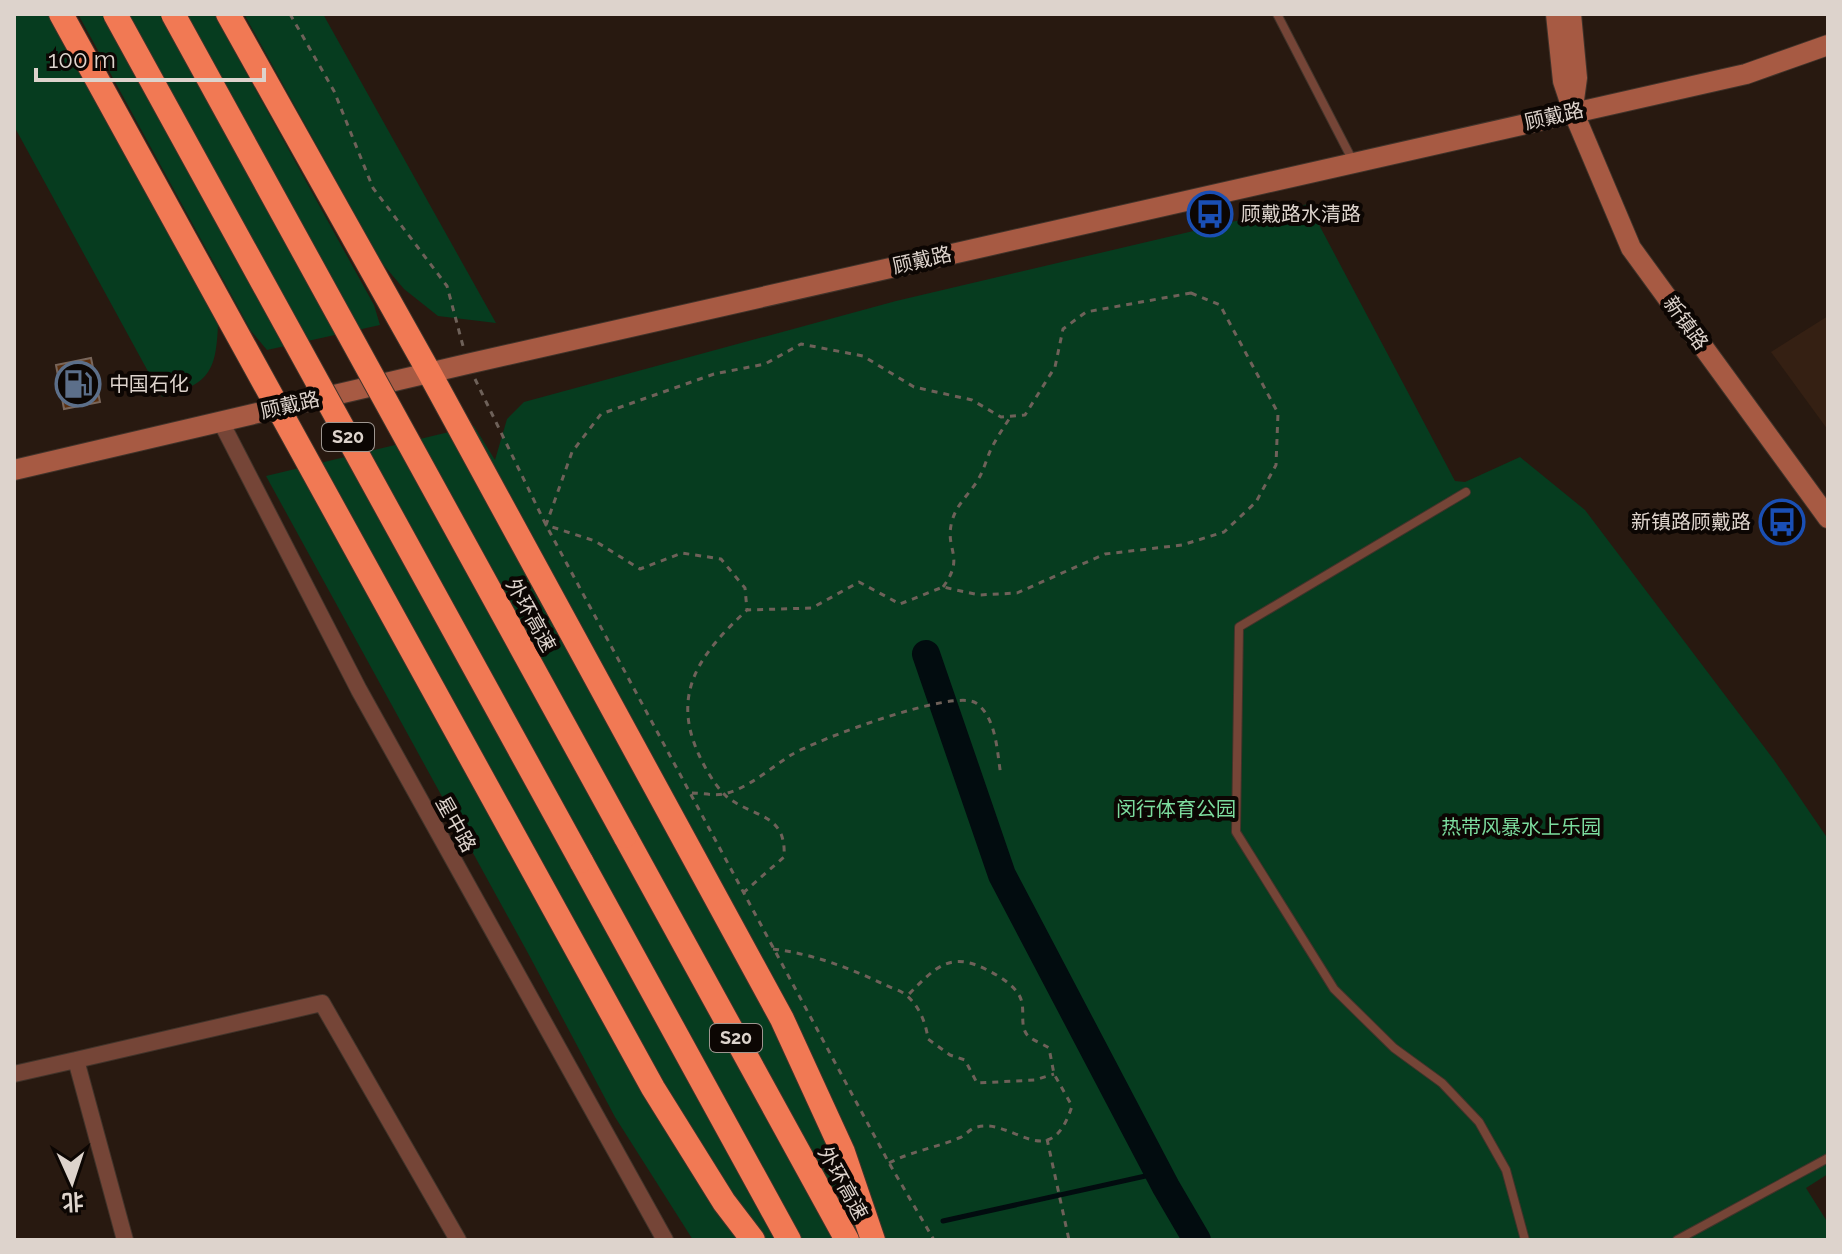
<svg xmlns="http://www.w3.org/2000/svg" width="1842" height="1254" viewBox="0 0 1842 1254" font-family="Raleway,'Noto Sans SC',sans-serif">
<rect width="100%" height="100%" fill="#281910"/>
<path fill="#352013" d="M1828,316V430L1771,352Z"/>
<path fill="#063c1f" d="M14,14H51L218,325C216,372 209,384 162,397L14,126Z
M78,14H214L374,305L380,325L267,350L251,331Z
M244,14H323L496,323L438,316L404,289L381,262Z
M1308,204L1455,481L1465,482L1520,457L1585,510L1774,760L1828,839V1174L1806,1188L1828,1223V1240H693L615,1117L529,955L266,476L474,426L495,460L507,419L524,402L896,301Z"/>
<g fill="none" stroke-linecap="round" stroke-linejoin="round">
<path stroke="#020c0f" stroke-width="5" d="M943,1221L1159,1173"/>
<path stroke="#020c0f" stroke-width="28" d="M926,654L1002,875L1166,1187L1197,1240"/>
</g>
<path fill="#5b2f0e" stroke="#79665b" stroke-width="2" d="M91,358L100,402L64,409L56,365Z"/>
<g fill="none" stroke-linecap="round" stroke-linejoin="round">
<g stroke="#41332a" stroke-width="10">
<path id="lane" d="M1277,14L1354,163
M1466,492L1239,627L1236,832L1334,989L1394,1048L1442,1083L1479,1122L1506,1170L1525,1240
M1677,1240L1828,1158"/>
</g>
<g stroke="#41332a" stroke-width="18">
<path id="street" d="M221,422L359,690L665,1240
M76,1060L322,1003L458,1240
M14,1074L76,1060L125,1240"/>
</g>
<g stroke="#41332a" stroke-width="22">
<path id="secondary" d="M1556,14L1563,81L1573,111L1631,248L1828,518
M1571,14L1577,78L1574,100
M14,470L467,364L1746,74L1828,45"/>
</g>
<g stroke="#41332a" stroke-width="26">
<path id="highway" d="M61,14L653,1088L724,1202L753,1240
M228,14L429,372L782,1019L843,1152L873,1240
M625,836L847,1240
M581,861L789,1240"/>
</g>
<path stroke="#6e6159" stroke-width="3" stroke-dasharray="6 6" stroke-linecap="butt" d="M290,14L334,91L373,188L447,286L463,346
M1191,293L1220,305L1278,413L1276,465L1256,502L1224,532L1182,545L1105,554L1017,593L979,595L943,587L900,604L859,582L812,608L747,610L745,588L721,559L682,553L640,569L595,541L546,525L572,452L601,414L714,374L765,364L801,344L863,356L914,387L972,400L1001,417L1025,415L1055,367L1063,329L1086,312Z
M475,379L546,525L889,1163L934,1240
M943,587C966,556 944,550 952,521C957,503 970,494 979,478C984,469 987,458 991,449C997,437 1004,427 1011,416
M692,793C702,793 714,796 723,794C746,790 772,767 791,755C816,740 954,688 976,703C997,718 997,753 1001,776
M743,893L784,857C787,812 752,818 726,796C715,786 705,768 699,755C670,692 701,653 747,610
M773,949C813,954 850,968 885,985C892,988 902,991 907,996C920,1007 926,1024 928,1039L950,1055L965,1060L977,1083L1035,1080L1054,1074
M1047,1139L1069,1240
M889,1163C912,1151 935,1148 959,1138C965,1136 969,1130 974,1128C1011,1114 1049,1178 1072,1106L1054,1074L1049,1048C1043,1044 1034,1041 1028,1036C1018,1025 1027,1008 1019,995C1013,985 1001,977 991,972C950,949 936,967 907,996"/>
<use href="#lane" stroke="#754537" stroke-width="8"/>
<use href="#street" stroke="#754537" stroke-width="16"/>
<use href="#secondary" stroke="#a75a43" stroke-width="20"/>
<use href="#highway" stroke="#f17954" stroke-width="24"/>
<g stroke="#41332a" stroke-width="26" stroke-linecap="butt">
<path id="highway-bridge" d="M115,14L581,861
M173,14L625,836"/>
</g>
<use href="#highway-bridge" stroke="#f17954" stroke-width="24"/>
</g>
<defs>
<g id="bus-ring" transform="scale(2.3)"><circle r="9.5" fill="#0c0603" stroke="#1a4fb4" stroke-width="1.5"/><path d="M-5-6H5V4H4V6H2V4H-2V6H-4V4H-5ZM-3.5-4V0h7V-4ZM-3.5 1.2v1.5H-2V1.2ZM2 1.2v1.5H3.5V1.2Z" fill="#1a4fb4"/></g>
<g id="fuel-ring" transform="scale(2.3)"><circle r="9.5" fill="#0c0603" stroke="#5c6f8a" stroke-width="1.5"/><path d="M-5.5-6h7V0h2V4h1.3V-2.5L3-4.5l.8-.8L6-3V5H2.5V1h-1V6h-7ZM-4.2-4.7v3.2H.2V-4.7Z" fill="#5c6f8a"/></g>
</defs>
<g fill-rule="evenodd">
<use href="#bus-ring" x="1210" y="214"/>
<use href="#fuel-ring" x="78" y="384"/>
<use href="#bus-ring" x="1782" y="522"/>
</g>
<g text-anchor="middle" stroke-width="8" stroke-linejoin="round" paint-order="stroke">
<g fill="#0c0603" stroke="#9e9690" stroke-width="2">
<rect x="322" y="423" width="52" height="28" rx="6"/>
<rect x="710" y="1024" width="52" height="28" rx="6"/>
</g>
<g font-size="18" font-weight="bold" fill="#ddd3cc">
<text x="348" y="443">S20</text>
<text x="736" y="1044">S20</text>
</g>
<g font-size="20" fill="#ddd3cc" stroke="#0c0603">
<text transform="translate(1554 116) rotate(-13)" y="7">顾戴路</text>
<text transform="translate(922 260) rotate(-13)" y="7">顾戴路</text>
<text transform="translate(1686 323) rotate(54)" y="7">新镇路</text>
<text transform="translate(290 405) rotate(-13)" y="7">顾戴路</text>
<text transform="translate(531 615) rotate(61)" y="7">外环高速</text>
<text transform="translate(456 824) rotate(61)" y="7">星中路</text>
<text transform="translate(843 1183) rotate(61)" y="7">外环高速</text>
</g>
<g font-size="20" fill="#ddd3cc" stroke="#0c0603" text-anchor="start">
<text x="1241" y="221">顾戴路水清路</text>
<text x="109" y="391">中国石化</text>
<text x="1751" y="529" text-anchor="end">新镇路顾戴路</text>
</g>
<g font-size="20" fill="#7cdc9e" stroke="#0c0603">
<text x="1176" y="816">闵行体育公园</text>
<text x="1521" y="834">热带风暴水上乐园</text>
</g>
</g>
<rect width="1842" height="1254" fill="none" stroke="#ddd3cc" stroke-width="32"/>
<g transform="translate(72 1182) rotate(177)" stroke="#0c0603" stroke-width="6" paint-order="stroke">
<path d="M0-6L14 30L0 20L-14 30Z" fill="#ddd3cc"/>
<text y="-12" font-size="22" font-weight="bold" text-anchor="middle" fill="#ddd3cc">北</text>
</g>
<path d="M36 68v12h228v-12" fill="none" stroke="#ddd3cc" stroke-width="4"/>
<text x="48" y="68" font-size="24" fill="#ddd3cc" stroke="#0c0603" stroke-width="6" paint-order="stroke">100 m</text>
</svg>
